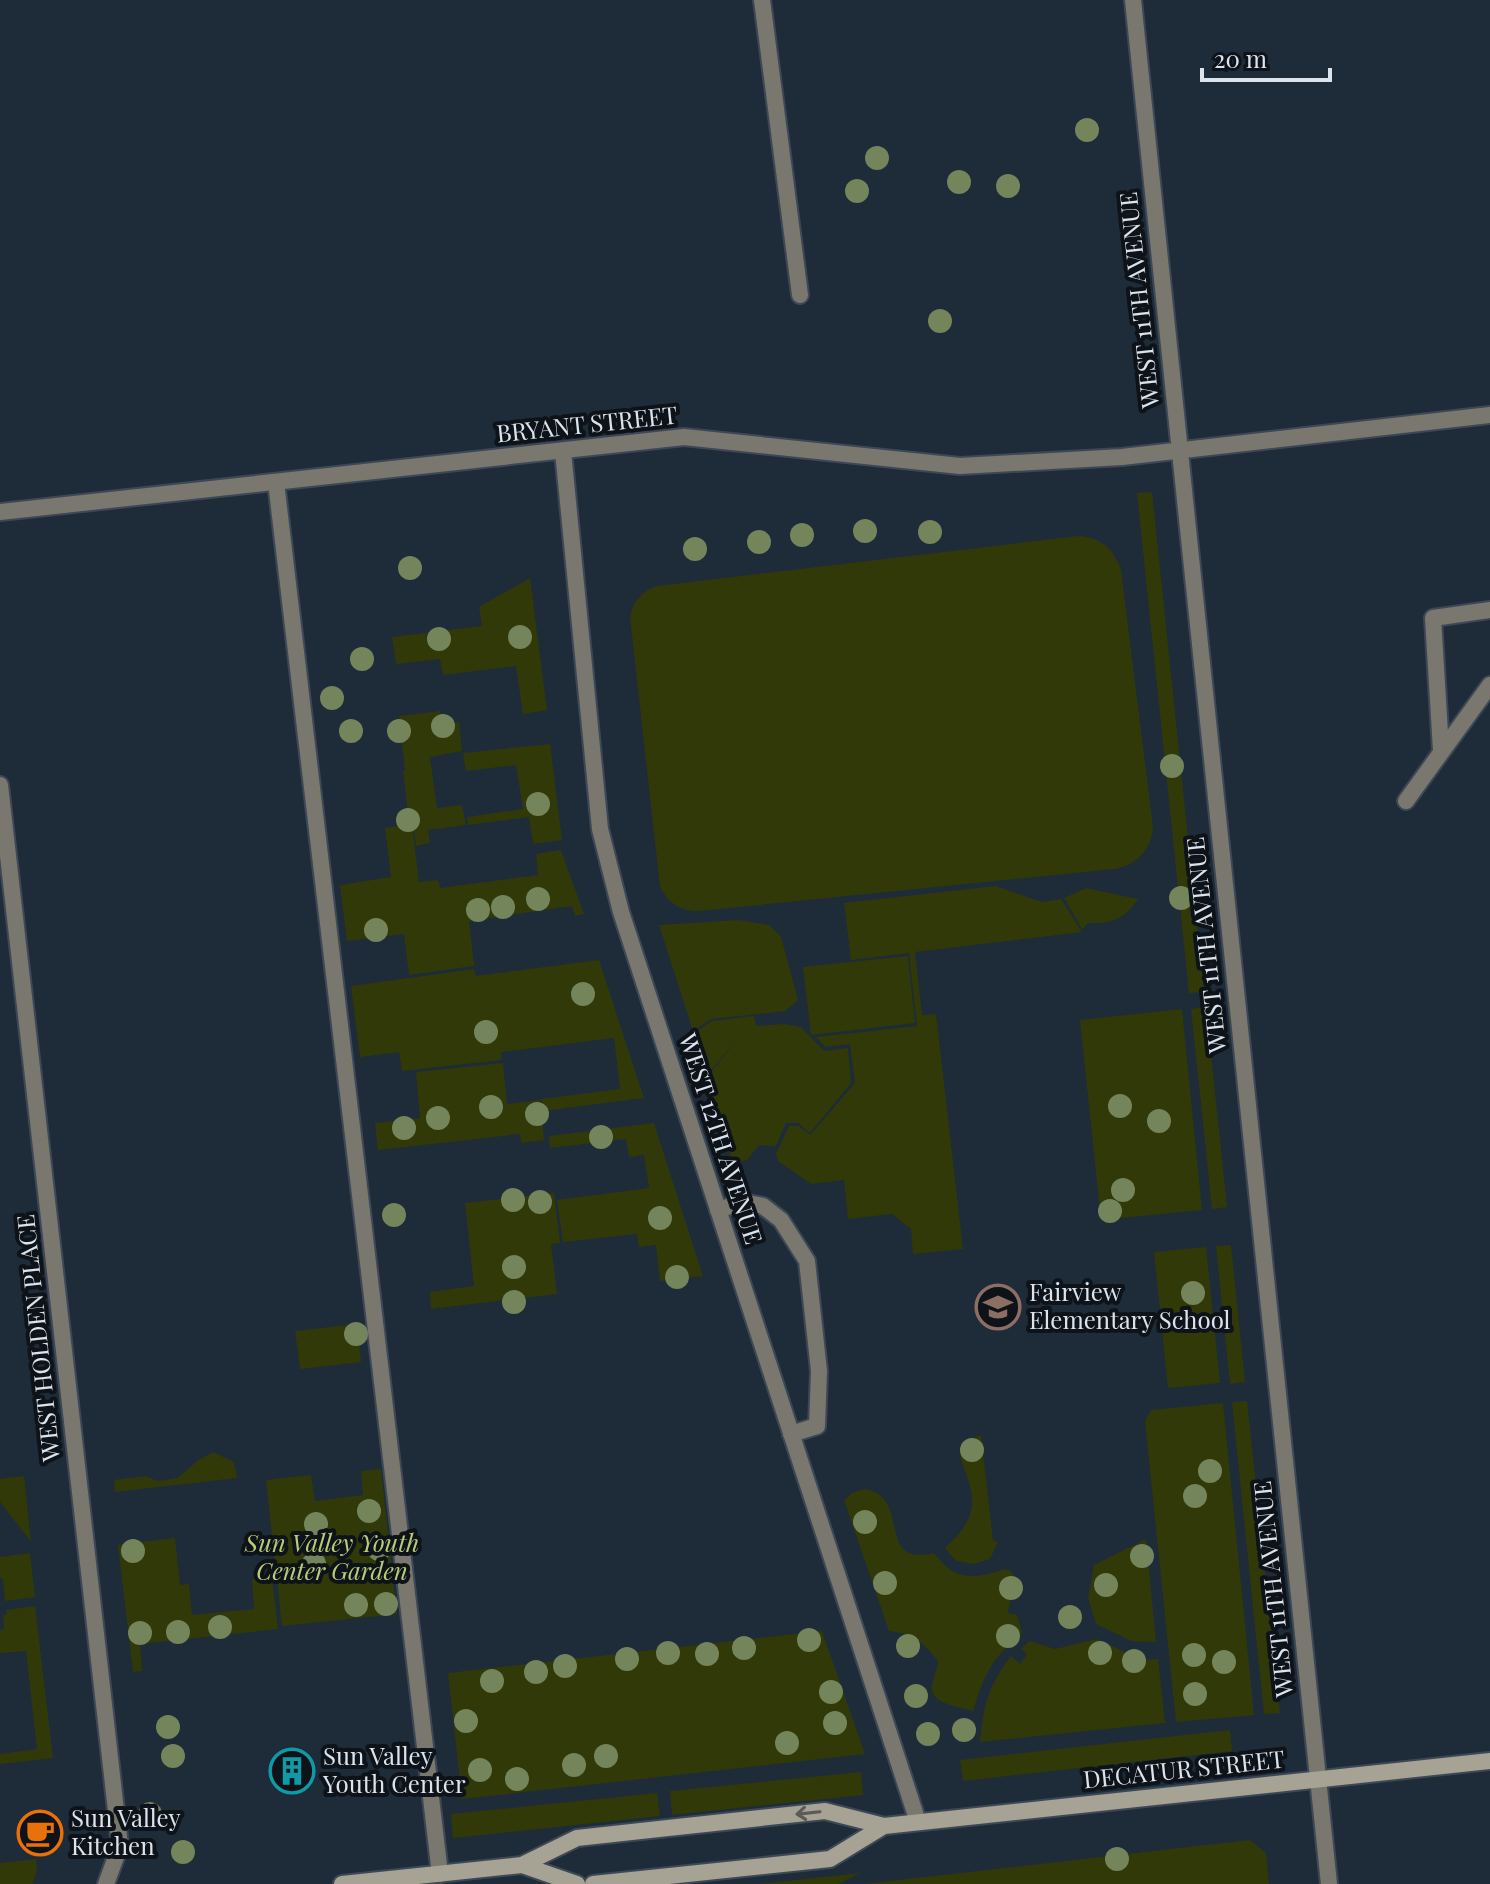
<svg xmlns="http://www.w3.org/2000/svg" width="1490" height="1884" viewBox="0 0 1490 1884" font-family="'Playfair Display',serif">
<rect width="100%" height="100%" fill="#1e2b39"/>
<path fill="#313909" d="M1152,492L1204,992L1189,993L1137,493Z
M1078,536C1101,537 1114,549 1121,570L1153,827C1151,851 1137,865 1114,869L699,911C680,911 669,904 660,887L630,617C633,601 642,591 657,586Z
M530,578L547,710L523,714L516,666L443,675L440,659L396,664L392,637L482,626L479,607Z
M440,711L441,724L459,722L462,751L430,757L437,808L462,805L466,825L428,830L430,843L416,846L413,822H409L403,771L405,770L399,716Z
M550,744L562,840L533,844L529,817L468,825L467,817L523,809L516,765L466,771L463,753Z
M412,824L419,882L438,880L440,888L538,875L536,854L561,850L584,914L575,916L572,906L469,921L474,966L409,975L404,934L347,941L340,885L391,877L385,828Z
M996,886L1042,902L1061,899L1082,932L915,952L922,1015L936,1014L963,1249L913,1254L911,1229L892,1214L848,1219L844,1180L811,1184L778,1161L776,1154L789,1126H799L810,1135L855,1083L850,1044L825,1047L816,1037L917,1026L909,953L851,960L844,903Z
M1086,888L1138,899C1125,919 1111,924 1088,923L1082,929L1064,898Z
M739,920L769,925L781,937L798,1000L785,1011L711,1019L693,1031L659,925Z
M908,956L915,1023L811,1035L803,967Z
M599,960L644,1098L543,1111L541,1099L620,1089L614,1038L501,1052V1060L402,1071L399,1052L360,1057L351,986L474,969L476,976Z
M1206,1007L1227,1207L1212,1209L1191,1009Z
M1182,1009L1202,1210L1101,1220L1080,1020Z
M754,1016L756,1026L784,1024L801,1027L824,1051L848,1048L851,1083L810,1133L798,1123H786L776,1146L759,1145L747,1160L733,1164L707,1077L738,1039L707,1075L694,1033L712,1021Z
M503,1063L507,1104L540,1100L544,1140L521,1143L520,1134L378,1150L375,1123L420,1118L416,1072Z
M654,1123L703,1276L660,1281L656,1245L639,1247L637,1234L563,1242L557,1200L649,1188L644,1155L629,1157L626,1139L550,1148L549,1136Z
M554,1193L560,1243L551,1244L557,1294L431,1309L430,1292L474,1286L465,1203Z
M1231,1245L1245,1382L1230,1384L1216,1246Z
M1206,1247L1220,1383L1168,1388L1154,1252Z
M357,1324L361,1362L300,1369L295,1331Z
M1247,1401L1280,1713L1264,1714L1232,1402Z
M1223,1403L1254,1715L1176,1722L1145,1421L1151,1410Z
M981,1435L993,1541L998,1542L990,1559L974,1564L956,1561L945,1548C967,1527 979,1511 968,1480C964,1465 957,1458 962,1443Z
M213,1452L234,1462L237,1478L115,1492L114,1480L145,1476L158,1481L178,1478L197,1461Z
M381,1469L397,1614L282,1626L266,1480L311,1475L315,1501L363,1495L361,1471Z
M24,1476L31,1542L0,1502V1479Z
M864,1489C913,1495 874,1568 934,1553C955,1582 974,1579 1005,1569L1011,1571L1021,1586L1020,1596H1011L1008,1613L1017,1615L1022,1632C992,1659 985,1672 973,1711C961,1707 933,1705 932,1689C932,1680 937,1670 938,1661C924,1642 912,1634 889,1631L844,1500L852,1493Z
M175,1538L180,1585L189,1584L192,1615L254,1609L252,1579L272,1577L278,1629L140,1644L142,1671L133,1672L118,1545Z
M1146,1539L1156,1642L1131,1641L1096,1624L1088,1598L1094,1565Z
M30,1553L35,1597L5,1601L3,1580L0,1578V1557Z
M35,1606L53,1758L0,1764V1754L37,1749L26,1651L0,1653V1630L4,1629L3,1615L7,1614L6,1610Z
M822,1631L865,1754L462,1799L448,1673Z
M1097,1639L1142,1660L1158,1659L1165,1723L980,1742C984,1704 987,1688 1011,1656L1020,1664L1027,1654L1021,1649L1030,1641L1055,1649Z
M1230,1730L1232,1751L963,1781L960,1760Z
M861,1772L863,1795L672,1815L670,1791Z
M657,1793L660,1816L453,1838L451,1814Z
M1250,1840L1266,1853L1269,1884H864Z
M36,1859L37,1871L32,1884H0V1863Z
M860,1873L839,1884H759Z"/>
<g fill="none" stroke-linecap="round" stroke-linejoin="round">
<g stroke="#3c4856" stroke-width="20">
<path id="lane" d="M762,0L800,295
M276,482L440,1874
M1441,750L1433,618L1490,610
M1406,801L1490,685
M718,1210L743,1202L763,1206L781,1220L807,1261L819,1371L817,1426L791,1434"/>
</g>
<g stroke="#3c4856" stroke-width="20">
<path id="street" d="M1133,0L1329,1884
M563,451L600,829L621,912L918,1822
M0,512L684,437L960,466L1122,457L1490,415
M0,785L120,1846L106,1884"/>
</g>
<g stroke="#3c4856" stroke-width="20">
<path id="secondary" d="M522,1865L577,1884
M342,1884L522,1865L577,1838L668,1828L825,1811L884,1826L1490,1761
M593,1884L830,1859L884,1826"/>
</g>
<use href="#lane" stroke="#79776e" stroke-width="16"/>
<use href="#street" stroke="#79776e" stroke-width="16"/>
<use href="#secondary" stroke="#a6a294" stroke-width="16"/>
</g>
<g fill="#74845b">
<circle cx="1087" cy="130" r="12"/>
<circle cx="877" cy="158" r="12"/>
<circle cx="959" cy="182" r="12"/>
<circle cx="1008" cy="186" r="12"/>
<circle cx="857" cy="191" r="12"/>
<circle cx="940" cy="321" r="12"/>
<circle cx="865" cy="531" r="12"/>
<circle cx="930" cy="532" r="12"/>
<circle cx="802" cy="535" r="12"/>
<circle cx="759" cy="542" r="12"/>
<circle cx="695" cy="549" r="12"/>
<circle cx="410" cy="568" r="12"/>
<circle cx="520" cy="637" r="12"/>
<circle cx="439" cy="639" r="12"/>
<circle cx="362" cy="659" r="12"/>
<circle cx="332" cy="698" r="12"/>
<circle cx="443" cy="726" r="12"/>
<circle cx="351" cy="731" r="12"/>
<circle cx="399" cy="731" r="12"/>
<circle cx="1172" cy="766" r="12"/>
<circle cx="538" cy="804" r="12"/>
<circle cx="408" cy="820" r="12"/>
<circle cx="1181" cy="898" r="12"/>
<circle cx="538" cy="899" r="12"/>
<circle cx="503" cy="907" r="12"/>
<circle cx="478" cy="910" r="12"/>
<circle cx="376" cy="930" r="12"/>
<circle cx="583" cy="994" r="12"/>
<circle cx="486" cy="1032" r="12"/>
<circle cx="1120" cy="1106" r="12"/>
<circle cx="491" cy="1107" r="12"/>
<circle cx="537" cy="1114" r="12"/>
<circle cx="438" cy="1118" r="12"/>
<circle cx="1159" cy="1121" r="12"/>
<circle cx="404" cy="1128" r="12"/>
<circle cx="601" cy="1137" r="12"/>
<circle cx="1123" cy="1190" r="12"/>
<circle cx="513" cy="1200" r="12"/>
<circle cx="540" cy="1202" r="12"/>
<circle cx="1110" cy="1211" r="12"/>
<circle cx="394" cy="1215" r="12"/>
<circle cx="660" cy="1218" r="12"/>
<circle cx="514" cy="1267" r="12"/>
<circle cx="677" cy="1277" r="12"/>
<circle cx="1193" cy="1293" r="12"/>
<circle cx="514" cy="1302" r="12"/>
<circle cx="356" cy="1334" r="12"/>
<circle cx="972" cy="1450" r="12"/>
<circle cx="1210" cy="1471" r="12"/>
<circle cx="1195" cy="1496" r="12"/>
<circle cx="369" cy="1511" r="12"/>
<circle cx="865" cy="1522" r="12"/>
<circle cx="316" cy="1524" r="12"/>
<circle cx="379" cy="1549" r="12"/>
<circle cx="133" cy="1551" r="12"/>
<circle cx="1142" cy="1556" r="12"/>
<circle cx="314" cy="1564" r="12"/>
<circle cx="885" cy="1583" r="12"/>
<circle cx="1106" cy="1585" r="12"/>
<circle cx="1011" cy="1588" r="12"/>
<circle cx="386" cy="1604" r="12"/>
<circle cx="356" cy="1605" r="12"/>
<circle cx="1070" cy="1617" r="12"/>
<circle cx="220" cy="1627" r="12"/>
<circle cx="178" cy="1632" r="12"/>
<circle cx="140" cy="1633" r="12"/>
<circle cx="1008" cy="1636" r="12"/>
<circle cx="809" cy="1640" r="12"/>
<circle cx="908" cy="1646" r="12"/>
<circle cx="744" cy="1648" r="12"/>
<circle cx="668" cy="1653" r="12"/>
<circle cx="1100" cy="1653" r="12"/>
<circle cx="707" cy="1654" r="12"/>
<circle cx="1194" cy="1655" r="12"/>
<circle cx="627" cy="1659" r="12"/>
<circle cx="1134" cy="1661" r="12"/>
<circle cx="1224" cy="1662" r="12"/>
<circle cx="565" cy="1666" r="12"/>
<circle cx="536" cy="1672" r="12"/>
<circle cx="492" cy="1681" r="12"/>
<circle cx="831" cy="1692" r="12"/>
<circle cx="1195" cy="1694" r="12"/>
<circle cx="916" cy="1696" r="12"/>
<circle cx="466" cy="1721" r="12"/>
<circle cx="835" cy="1723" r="12"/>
<circle cx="168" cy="1727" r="12"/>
<circle cx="964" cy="1730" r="12"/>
<circle cx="928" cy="1734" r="12"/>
<circle cx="787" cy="1743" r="12"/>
<circle cx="173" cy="1756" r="12"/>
<circle cx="606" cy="1756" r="12"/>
<circle cx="574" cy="1765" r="12"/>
<circle cx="480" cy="1770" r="12"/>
<circle cx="517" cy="1779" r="12"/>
<circle cx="150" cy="1814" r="12"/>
<circle cx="183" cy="1852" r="12"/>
<circle cx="1117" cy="1859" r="12"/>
</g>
<defs><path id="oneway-shaft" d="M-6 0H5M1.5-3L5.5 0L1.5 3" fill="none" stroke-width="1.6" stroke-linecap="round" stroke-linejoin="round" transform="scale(2)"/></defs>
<use stroke="#5a5a56" href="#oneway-shaft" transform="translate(808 1813) rotate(174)"/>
<defs>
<g id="school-ring" transform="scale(2.3)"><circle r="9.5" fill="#0d1319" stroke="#8d6e63" stroke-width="1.5"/><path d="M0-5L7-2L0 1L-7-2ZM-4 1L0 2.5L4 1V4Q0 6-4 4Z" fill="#8d6e63"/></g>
<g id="building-ring" transform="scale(2.3)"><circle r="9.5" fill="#0d1319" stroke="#0f9aa8" stroke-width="1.5"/><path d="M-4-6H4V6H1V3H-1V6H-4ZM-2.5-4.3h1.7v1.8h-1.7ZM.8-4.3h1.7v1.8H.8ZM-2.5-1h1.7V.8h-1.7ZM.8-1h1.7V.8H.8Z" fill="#0f9aa8"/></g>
<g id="cafe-ring" transform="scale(2.3)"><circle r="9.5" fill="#0d1319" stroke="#e8710a" stroke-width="1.5"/><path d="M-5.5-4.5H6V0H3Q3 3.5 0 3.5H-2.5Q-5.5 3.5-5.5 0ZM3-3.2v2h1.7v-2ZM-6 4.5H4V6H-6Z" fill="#e8710a"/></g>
</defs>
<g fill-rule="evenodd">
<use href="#school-ring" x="998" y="1307"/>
<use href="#building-ring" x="292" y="1771"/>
<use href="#cafe-ring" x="40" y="1833"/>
</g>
<g text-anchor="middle" stroke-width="8" stroke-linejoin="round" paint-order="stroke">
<g font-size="24" fill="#dbe3ec" stroke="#0d1319">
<text transform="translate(1140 300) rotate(-96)" y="8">WEST 11TH AVENUE</text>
<text transform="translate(587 425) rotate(-6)" y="8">BRYANT STREET</text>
<text transform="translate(1207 945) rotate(-96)" y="8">WEST 11TH AVENUE</text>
<text transform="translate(720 1139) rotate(72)" y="8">WEST 12TH AVENUE</text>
<text transform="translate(39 1338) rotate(-96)" y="8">WEST HOLDEN PLACE</text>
<text transform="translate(1274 1589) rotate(-96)" y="8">WEST 11TH AVENUE</text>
<text transform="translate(1184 1770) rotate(-6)" y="8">DECATUR STREET</text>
</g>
<g font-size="24" fill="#dbe3ec" stroke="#0d1319" text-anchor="start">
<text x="1029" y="1301">Fairview<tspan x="1029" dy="28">Elementary School</tspan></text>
<text x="323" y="1765">Sun Valley<tspan x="323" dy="28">Youth Center</tspan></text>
<text x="71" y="1827">Sun Valley<tspan x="71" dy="28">Kitchen</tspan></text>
</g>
<g font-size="24" font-style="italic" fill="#bacc77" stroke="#0d1319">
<text x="332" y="1552">Sun Valley Youth<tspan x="332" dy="28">Center Garden</tspan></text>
</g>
</g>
<path d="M1202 68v12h128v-12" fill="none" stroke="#dbe3ec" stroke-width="4"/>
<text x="1214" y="68" font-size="24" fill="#dbe3ec" stroke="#0d1319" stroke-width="6" paint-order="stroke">20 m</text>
</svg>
